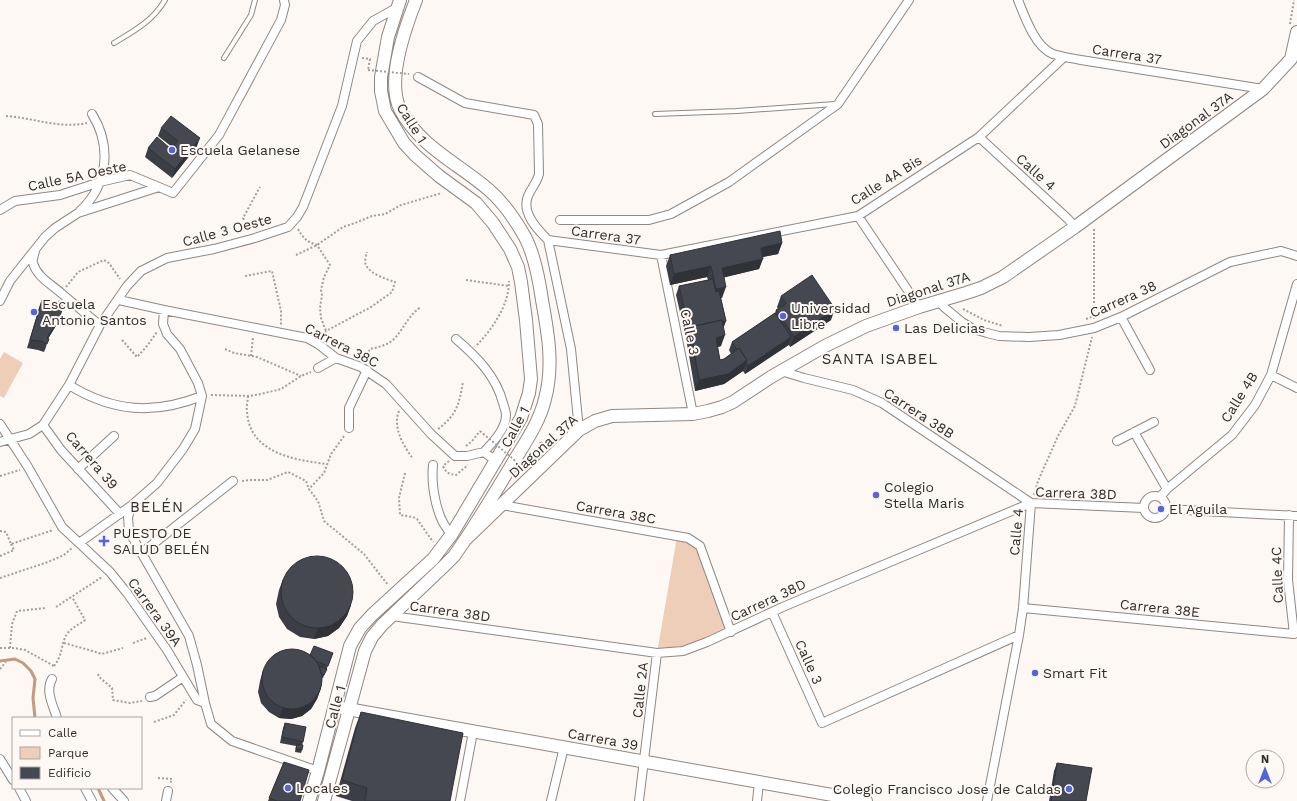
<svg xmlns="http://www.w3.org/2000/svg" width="1297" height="801" viewBox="0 0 1297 801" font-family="'Work Sans',sans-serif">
<rect width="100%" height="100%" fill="#fef8f4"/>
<path fill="#eeceb9" d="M4,352L23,363L4,398L0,396V359Z
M677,537L700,546L731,632L707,642L657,653Z"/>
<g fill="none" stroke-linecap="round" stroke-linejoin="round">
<path stroke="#c19a7f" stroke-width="3" d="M0,661L15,659L23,663L31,671L35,679L33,698L35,718
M98,788L104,801"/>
<g stroke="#908781" stroke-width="6">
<path id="lane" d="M114,43C134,31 153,21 165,0
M224,58L251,15L255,0
M655,114L737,111L835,104"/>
</g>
<g stroke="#908781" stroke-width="10">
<path id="street" d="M1018,0C1025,17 1035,47 1053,54C1062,57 1071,58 1081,60L1263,89
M418,77L465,103L534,115L538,124L539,174C537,183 531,188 528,196C521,213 538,230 548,240L571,349L579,430
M979,137L1068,219L1075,227
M0,210L15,201L60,195L100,182L130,175L159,187
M80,211C108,185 112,146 92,114
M858,216L919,307
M560,220H649L671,214L729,182L838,104L909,0
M548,240L661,255L858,216L979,137L1064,57
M35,251C34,255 32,260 33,263C37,277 51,284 61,293C74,304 87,315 100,325
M661,255L693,414
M119,300L164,310L307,338L318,344L336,358L361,367L386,384L431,434L455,456H467L484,452L496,461
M0,301L10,281L45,237L55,228L78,213L159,187L173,193L219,135L281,20L285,5L284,0
M938,301L945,308L962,322L973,329L987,333L999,336L1029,337L1059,335L1094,328L1121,317L1230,262L1281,251L1297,256
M1121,317L1150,370
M456,339C477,357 496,376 503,403C504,407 506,411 506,415C506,429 493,442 484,452
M318,368L336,358
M781,371L804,378L853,390L882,403L1031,503
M1271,375L1297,388
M69,385C113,412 154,415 202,396
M0,424L28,467L62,527L110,572L127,593L167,650L197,700L205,703L211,724L232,741L318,771
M43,425L61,450L120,514
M349,428V408L367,370
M1134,432L1167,489
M1117,441L1154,422
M0,442L29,434L43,425L69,385L100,325L127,286L141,271L167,258L214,249L255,238L288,227L297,217L303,207L342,106L357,41L373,21L398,7
M433,465C431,484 436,521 452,534
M78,469L114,436
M1144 507a11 11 0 1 1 22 0a11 11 0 1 1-22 0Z
M1160,497L1167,489L1232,435L1255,405L1271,375L1297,284
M132,505L128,517L129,531L189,636L197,665L205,703
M502,505L688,538L700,546L731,632
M1166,509L1297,516
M79,543L132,505L157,483L183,449L195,429L202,396L198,383L180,349L167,334L163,324L164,310
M143,552L233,481
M1023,608L1294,634L1288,580L1289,515
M772,612L822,723L1019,635
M392,616L657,653L683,651L707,642L785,606L1031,503L1144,508
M52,679C45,691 53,705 57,718
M150,697L155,696L183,677
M0,759L13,780
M19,788L26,801
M85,788L92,801
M112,788L124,801
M166,801L168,791
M460,801L473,732
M551,801L564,747
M639,801L657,653
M757,801L759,782
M987,801L1019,635L1023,608L1031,503"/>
</g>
<g stroke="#908781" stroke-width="14">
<path id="secondary" d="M465,540L579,430L595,421L612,416L693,414L708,411L722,407L733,402L771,377L825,346L866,326L919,307L966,293L981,288L1003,277L1075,227L1263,89L1291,59L1297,32
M342,708L866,801
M309,801L318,771L350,646L360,628L372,615L433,559L452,534L521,418L529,393L531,379L526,320L521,282L518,267L510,249L493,223L476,203L439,176L415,155L404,143L385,111L381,91V77L388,37L400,0
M324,801L365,651L372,637L382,625L443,567L454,556L465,540C481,516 496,491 511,466C524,444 539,424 545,399C554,366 548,333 542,300C539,279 535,256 525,237C516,221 504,203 489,190C459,164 419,146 400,109C386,80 405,28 416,0"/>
</g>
<path stroke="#a49e9b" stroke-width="2" stroke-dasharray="2 2" stroke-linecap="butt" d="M1290,24L1294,0
M362,58L370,59L368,70
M6,116C34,118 59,129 87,123
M298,229C303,238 307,242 317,245L330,265L324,277L321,290L322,295L320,308L321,318L326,331
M250,230L243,218L260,187
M296,255L317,245L343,227L355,223L372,216L385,214L401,205L442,193
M245,276L272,271L281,311V325
M466,280L509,286
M66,287L78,272L104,260L109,263L120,279
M963,309L984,320L1003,326
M1086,319L1094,316
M1094,319V227
M323,336L326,331L371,307L392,292L395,282C386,279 370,274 366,265C364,262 366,256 367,252
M122,340L137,357L147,346L157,332
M477,345C493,328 509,305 509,281
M225,349L234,353L257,357L301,376
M251,356L253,337
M365,359L370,349C379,347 388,345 394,339C404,329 408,315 421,307
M211,395L250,396L261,394L281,389L301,376L311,372
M248,396C248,401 246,406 247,411C249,453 294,460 327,464
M399,411C392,428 404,446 413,459
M438,429C457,415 459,404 463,382
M344,436L331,454L324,473L309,489L318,501L324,521L364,554L388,585
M541,442L547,446
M466,446L472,441L480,431
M449,461L443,466C446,473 449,474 456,475L468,465
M529,461L541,442
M405,473L399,498L400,515L413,517L417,519L433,542
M0,476L20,470
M242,481L250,480H267L288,472L306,481L309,489
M1034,495L1038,481L1058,436L1075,406L1092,337
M0,531L6,532L11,544L53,530
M0,556L14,550L11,544
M0,578L48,562L64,555L72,548
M56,607L102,577
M64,643L89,650L102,654L123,648
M133,643L147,638
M0,648H14L25,650L54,666
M10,648L12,624L17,611L46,608
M54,666C63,655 61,643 67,634C72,627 79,625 85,620L72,597
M0,669L6,662
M98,674L99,677L112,688L113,700L130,703L142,701
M154,722L174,715L186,700
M158,778L172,779L170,784"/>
<use href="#lane" stroke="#fff" stroke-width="4"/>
<use href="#street" stroke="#fff" stroke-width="8"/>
<use href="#secondary" stroke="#fff" stroke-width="12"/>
<path stroke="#a49e9b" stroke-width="2" stroke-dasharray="2 2" stroke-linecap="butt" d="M368,70L409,74
M480,431L525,469"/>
</g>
<path fill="#3b3e45" d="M161,128L197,146L172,178L145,157L148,148L171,149L172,147L158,136Z
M782,243L778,254L763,257L759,269L724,277L722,298H721L726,321L723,328L721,346L717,347L720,360L724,359L731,354L729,350L732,342L775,313L776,310L778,309L777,307L781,296L831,320L790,347L789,345L745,374L743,371L724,384L695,391L686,338L676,295L679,286L708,280L707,277L670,285L666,266L670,255Z
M42,300L57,324L48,339L46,347L44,352L38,350L27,348L39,308Z
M283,579L351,605L347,616L339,628L328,636L314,639L300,637L287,629L279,617L276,604L279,590Z
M333,653L323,678H322L321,688L317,699L311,709L302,716L291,719L279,718L269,712L261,703L258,692L260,681L263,670L310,655Z
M361,712L450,801H352L336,796L355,728Z
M285,723L303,742L302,745V750L301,753L295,752L296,746L280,743L283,728Z
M284,762L300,801H268Z
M1057,763L1086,801H1049L1054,771Z"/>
<path fill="#303238" d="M200,138L197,146L172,178L175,169Z
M782,243L778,254L757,258L761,248Z
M763,259L759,269L718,279L722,268Z
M711,266L707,277L670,285L674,274Z
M726,287L722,298L713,300L716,289Z
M835,309L831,320L790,347L794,337Z
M60,316L57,324L45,343L47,338Z
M726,321L723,329H690Z
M725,335L721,346L712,349L716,338Z
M791,337L788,345L745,374L748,366Z
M747,360L743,371L724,384L695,391L699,380Z
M351,605L347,616L339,628L328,636L314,639L318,628Z
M321,688L317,699L311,709L302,716L291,719L279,718L283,707Z"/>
<path fill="#454850" stroke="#303238" d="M171,116L200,138L175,169L148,148L157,137L171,149L178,141L161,128Z
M780,231L782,243L761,248L763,259L722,268L726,287L716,289L711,266L674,274L670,255Z
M812,275L835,309L794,337L776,310L786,304L781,296Z
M713,279L716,292L719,291L726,321L722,322V320L690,327L689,329L679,286Z
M42,300L58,304L59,301L64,304L60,316L47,338L49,339L47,344L41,341L30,340Z
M775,313L791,337L748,366L746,363L747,360L739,348L737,350L732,342Z
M722,320L725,335L716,338L720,360L724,359L739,348L747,360L728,374L699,380L690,327Z
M281 592a36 36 0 1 1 72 0a36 36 0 1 1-72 0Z
M314,646L333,653L328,666L316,661L312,656L310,655Z
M262 679a30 30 0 1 1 60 0a30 30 0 1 1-60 0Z
M319,666L327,669L324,675L321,674Z
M361,712L463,733L450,801H365L367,788L342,780Z
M285,723L306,727L303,742L282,737Z
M297,744L303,745L302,750L296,749Z
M284,762L309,770L300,801H277L269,798Z
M1057,763L1092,768L1086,801H1051Z"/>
<g fill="#5365db" stroke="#fef8f4" stroke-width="1.5">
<circle cx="172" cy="150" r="4"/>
<circle cx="34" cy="312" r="4"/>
<circle cx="783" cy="316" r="4"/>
<circle cx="896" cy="328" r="4"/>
<circle cx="876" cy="495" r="4"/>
<circle cx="1161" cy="509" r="4"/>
<path d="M102 535h4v4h4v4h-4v4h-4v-4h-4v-4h4z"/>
<circle cx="1035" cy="673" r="4"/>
<circle cx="288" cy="788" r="4"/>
<circle cx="1069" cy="789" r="4"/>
</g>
<g text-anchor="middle" stroke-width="4" stroke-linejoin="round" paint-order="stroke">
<g font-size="14" fill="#302c2a" stroke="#fef8f4">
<text transform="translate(1127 54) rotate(9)" y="5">Carrera 37</text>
<text transform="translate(1196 120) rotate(-36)" y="5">Diagonal 37A</text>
<text transform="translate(412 123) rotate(58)" y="5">Calle 1</text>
<text transform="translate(1036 172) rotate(42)" y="5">Calle 4</text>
<text transform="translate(77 176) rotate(-12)" y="5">Calle 5A Oeste</text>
<text transform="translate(886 180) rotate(-32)" y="5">Calle 4A Bis</text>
<text transform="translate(227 230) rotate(-15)" y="5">Calle 3 Oeste</text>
<text transform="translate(606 235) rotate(8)" y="5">Carrera 37</text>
<text transform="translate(928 289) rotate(-18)" y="5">Diagonal 37A</text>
<text transform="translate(1123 299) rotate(-24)" y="5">Carrera 38</text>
<text transform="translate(690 332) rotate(78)" y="5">Calle 3</text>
<text transform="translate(342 345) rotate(27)" y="5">Carrera 38C</text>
<text transform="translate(1239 397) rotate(-58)" y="5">Calle 4B</text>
<text transform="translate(919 413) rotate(33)" y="5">Carrera 38B</text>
<text transform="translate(515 427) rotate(-62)" y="5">Calle 1</text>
<text transform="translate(543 446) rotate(-42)" y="5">Diagonal 37A</text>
<text transform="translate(92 460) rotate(49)" y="5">Carrera 39</text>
<text transform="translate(1076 493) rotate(2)" y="5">Carrera 38D</text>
<text transform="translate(616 512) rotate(10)" y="5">Carrera 38C</text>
<text transform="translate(1016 532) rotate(-85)" y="5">Calle 4</text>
<text transform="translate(1277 575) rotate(-92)" y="5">Calle 4C</text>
<text transform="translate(768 600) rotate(-25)" y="5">Carrera 38D</text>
<text transform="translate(1160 608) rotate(6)" y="5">Carrera 38E</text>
<text transform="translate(450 611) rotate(8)" y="5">Carrera 38D</text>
<text transform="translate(155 612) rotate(54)" y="5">Carrera 39A</text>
<text transform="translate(809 662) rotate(66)" y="5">Calle 3</text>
<text transform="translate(640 690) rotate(-84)" y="5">Calle 2A</text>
<text transform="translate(335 707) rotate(-75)" y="5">Calle 1</text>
<text transform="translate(603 739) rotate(10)" y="5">Carrera 39</text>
</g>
<g font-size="14" fill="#302c2a" stroke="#fef8f4" text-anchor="start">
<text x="180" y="155">Escuela Gelanese</text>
<text x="42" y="309">Escuela<tspan x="42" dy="16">Antonio Santos</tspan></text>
<text x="791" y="313">Universidad<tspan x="791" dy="16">Libre</tspan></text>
<text x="904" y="333">Las Delicias</text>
<text x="884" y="492">Colegio<tspan x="884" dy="16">Stella Maris</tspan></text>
<text x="1169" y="514">El Aguila</text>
<text x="113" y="538">PUESTO DE<tspan x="113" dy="16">SALUD BELÉN</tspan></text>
<text x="1043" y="678">Smart Fit</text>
<text x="296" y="793">Locales</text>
<text x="1061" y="794" text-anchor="end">Colegio Francisco Jose de Caldas</text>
</g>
<g font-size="15" letter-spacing="1" fill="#302c2a" stroke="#fef8f4">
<text x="880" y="364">SANTA ISABEL</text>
<text x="157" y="512">BELÉN</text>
</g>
</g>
<rect x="12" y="717" width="130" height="72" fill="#fef8f4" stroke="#aca6a3"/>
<rect x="20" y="730" width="20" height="6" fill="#ffffff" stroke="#aca6a3"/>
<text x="48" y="737" font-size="12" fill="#302c2a">Calle</text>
<rect x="20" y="747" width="20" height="12" fill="#eeceb9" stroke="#aca6a3"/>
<text x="48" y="757" font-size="12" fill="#302c2a">Parque</text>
<rect x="20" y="767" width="20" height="12" fill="#454850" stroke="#aca6a3"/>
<text x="48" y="777" font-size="12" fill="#302c2a">Edificio</text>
<g transform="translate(1265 769)"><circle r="19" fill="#fef8f4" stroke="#aca6a3"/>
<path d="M0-3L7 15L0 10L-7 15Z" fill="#5365db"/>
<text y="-6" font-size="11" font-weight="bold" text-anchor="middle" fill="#302c2a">N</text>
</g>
</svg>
